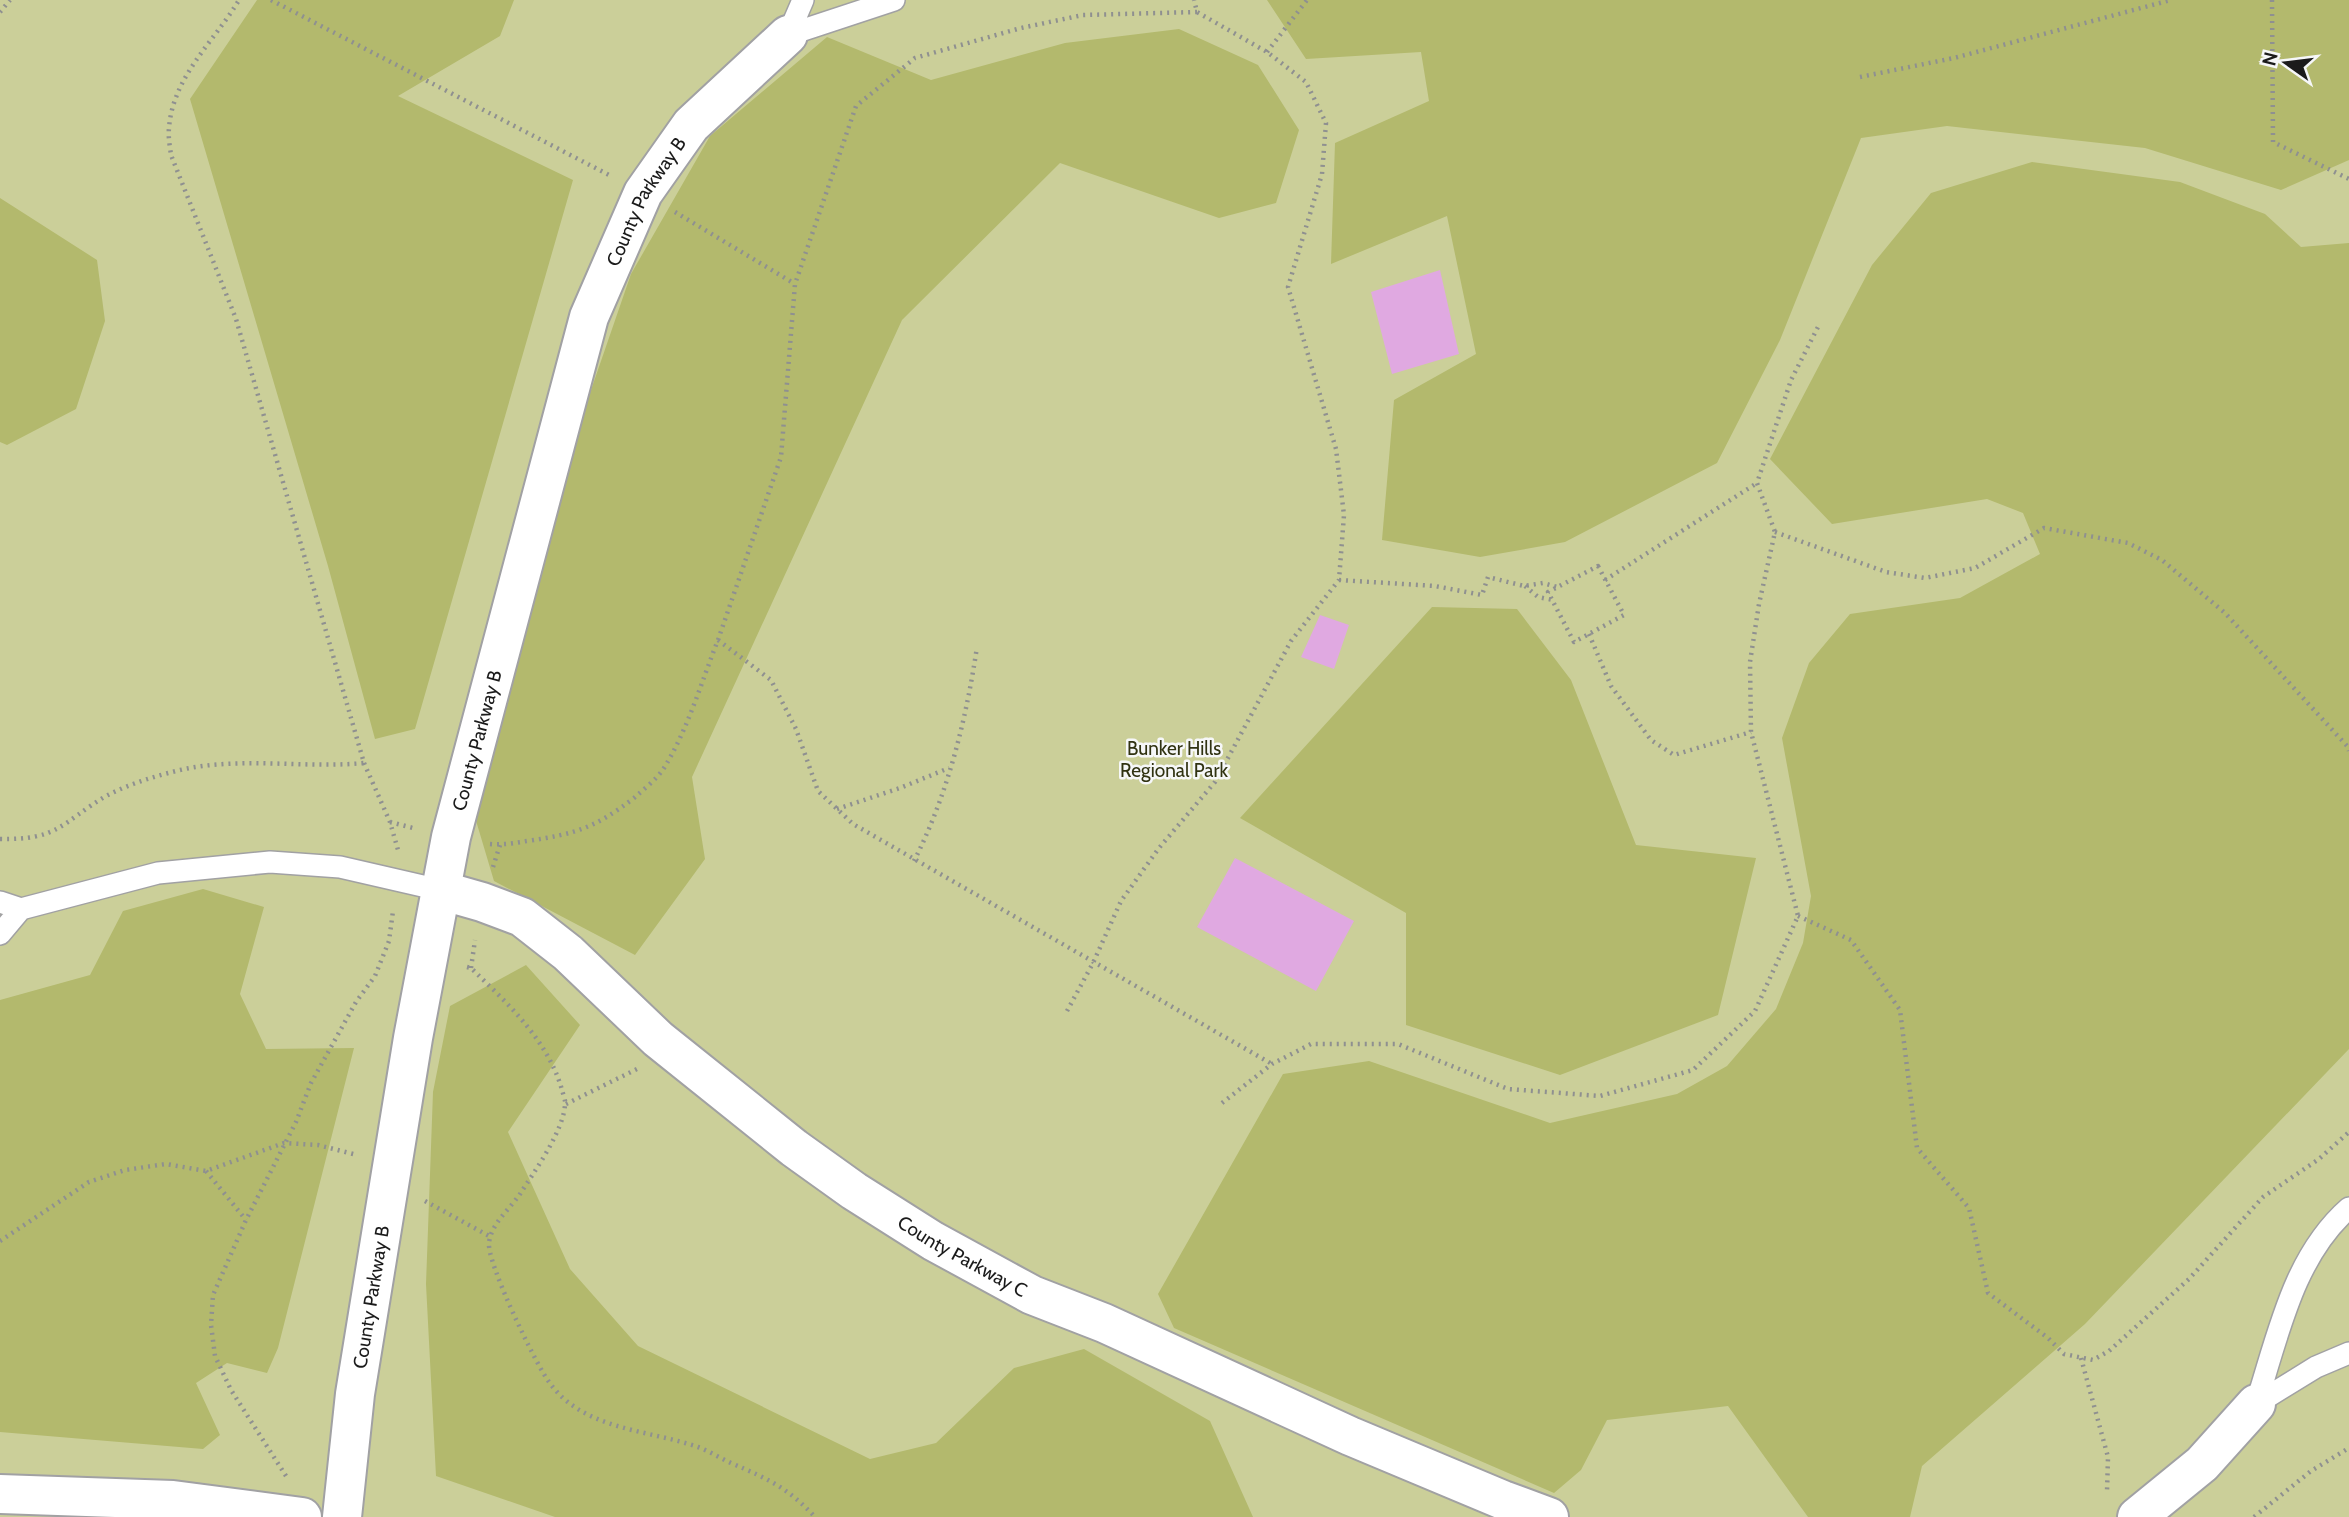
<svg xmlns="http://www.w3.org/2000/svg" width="2349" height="1517" viewBox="0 0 2349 1517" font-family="Cabin,sans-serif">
<rect width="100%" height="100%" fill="#f6f7f8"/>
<path fill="#cbcf99" d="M0,0H2349V1517H0Z"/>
<path fill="#b3b96d" d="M257,0H514L500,36L398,96L573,180L415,729L375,739L328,566L190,99Z
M1267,0H2349V160L2281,190L2145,148L1947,126L1861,138L1780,340L1717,463L1565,542L1480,557L1382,540L1394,400L1476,354L1447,216L1331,264L1335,143L1429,101L1421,52L1306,59Z
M1179,29L1258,65L1299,130L1276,203L1219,218L1060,163L902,320L692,777L705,859L635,955L494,881L474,814L571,448L631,274L710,136L827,37L931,80L1065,43Z
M2032,162L2180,182L2265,214L2301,247L2349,243V1049L2085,1324L1922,1466L1910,1517H1808L1728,1406L1607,1420L1581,1470L1554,1493L1174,1328L1158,1294L1283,1074L1369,1061L1550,1123L1677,1094L1727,1066L1776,1009L1803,943L1811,896L1782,738L1809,663L1850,614L1960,598L2040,554L2023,513L1987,499L1832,524L1770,459L1872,265L1931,193Z
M0,198L97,260L105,321L76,409L7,445L0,442Z
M1432,607L1517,609L1571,680L1636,845L1756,858L1718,1015L1560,1075L1406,1025V913L1240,818Z
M203,889L264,907L240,994L266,1049L354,1048L278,1348L267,1373L227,1363L196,1383L220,1435L203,1449L0,1432V1000L90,975L123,911Z
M526,965L580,1025L508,1132L570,1269L638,1346L870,1459L936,1443L1014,1368L1084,1349L1210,1421L1253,1517H555L436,1476L426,1284L433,1092L450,1006Z"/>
<path fill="#e0a9e1" d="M1440,270L1459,354L1392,374L1371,292Z
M1320,615L1349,625L1334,669L1301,657Z
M1235,858L1354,921L1316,991L1197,927Z"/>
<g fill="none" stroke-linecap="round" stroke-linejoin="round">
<g stroke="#a1a1a3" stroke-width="24">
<path id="service" d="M788,35L894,0
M788,35L803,0
M0,902L21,909L158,873L270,862L340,867L440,890
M0,934L21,909
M2256,1404C2278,1336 2293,1257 2349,1208
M2256,1404L2316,1367L2349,1353"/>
</g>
<g stroke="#a1a1a3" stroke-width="42">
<g id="minor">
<path id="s1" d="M440,890L482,902L522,917L568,953L658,1039L794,1148L854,1191L933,1241L1032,1295L1104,1323L1350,1436L1503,1500L1549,1517"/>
<path d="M0,1494L173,1500L302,1517"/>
<path id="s2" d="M342,1517L355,1394L413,1038L451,837L589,317L643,193L691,125L788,35"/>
<path d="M2137,1517L2202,1464L2256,1404"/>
</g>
</g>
<path stroke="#8f9090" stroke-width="4.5" stroke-dasharray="2 5" stroke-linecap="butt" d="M271,0L609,175
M2272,0L2273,142L2349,179
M0,12L10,0
M1267,52L1307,0
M1860,77L1954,58L2171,0
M675,212L795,284
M1775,532L1886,572L1925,578L1975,568L2044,528L2128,543L2162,560L2225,613L2348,747L2349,751
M1598,566L1624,615L1574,642L1548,592Z
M1339,580L1435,586L1482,595L1488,577L1524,586L1543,583L1557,587
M1605,580L1757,483
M1525,586L1538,597L1553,600
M1589,634L1611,686L1651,740L1674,755L1751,732
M718,640L781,457L795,284L856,106L915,58L1021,28L1083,15L1197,12
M364,763L390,822L398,850
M837,809L900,788L949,768
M390,822L413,828
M0,839C59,840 61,823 106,796C127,785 149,778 172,772C235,755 300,769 364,763L236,319L171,155C170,147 168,137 169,128C173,76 214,42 239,0
M490,844C503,845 515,843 527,841C575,834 595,828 634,798C644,789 657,779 664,768C688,729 701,683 718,640L771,680L796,729L818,791L853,824L1272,1064
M914,861C948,794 966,720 977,647
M493,867L500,845
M1798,916L1851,940L1900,1010L1917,1148L1969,1208L1988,1293L2048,1338L2064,1354L2093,1360L2109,1351L2189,1279L2263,1197L2319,1159L2349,1132
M467,967L471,968C507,1003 548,1040 562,1090C563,1094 566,1101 565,1105C563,1132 534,1172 520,1194C509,1210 491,1224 489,1243C487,1263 534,1360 547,1379C580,1430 646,1429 698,1447C709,1451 720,1458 731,1463C768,1479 787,1487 815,1517
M471,968L475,940
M1067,1011L1093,963L1121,901L1159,848L1215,782L1291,641L1339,580L1344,515L1336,449L1288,287L1322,174L1326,123L1306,82L1267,52L1197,12L1194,0
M1222,1103L1272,1064L1311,1044H1398L1508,1089L1600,1096L1693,1070L1755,1011L1798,916L1751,732L1750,662L1759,604L1775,532L1757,483L1791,380L1819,325
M566,1104L637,1069
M206,1171L246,1220
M425,1201L491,1237
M0,1241L89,1182L125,1170L166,1164L206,1171L284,1143L318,1145L357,1155
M2081,1358L2108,1457L2107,1492
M286,1476L231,1390L215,1356L211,1325L213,1295L246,1220L296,1122L311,1083L356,1002L375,976L389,941L393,911
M2254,1517L2311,1471L2349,1448"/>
<use href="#service" stroke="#fff" stroke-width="21"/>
<use href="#minor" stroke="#fff" stroke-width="38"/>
</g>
<g text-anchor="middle" stroke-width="5" stroke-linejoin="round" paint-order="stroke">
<g font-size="19" fill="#1b1b1b" stroke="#f6f7f8">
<text dy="7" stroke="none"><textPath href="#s2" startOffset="1356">County Parkway B</textPath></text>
<text dy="7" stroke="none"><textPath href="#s2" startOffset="789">County Parkway B</textPath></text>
<text dy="7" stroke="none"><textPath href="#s1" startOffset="644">County Parkway C</textPath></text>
<text dy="7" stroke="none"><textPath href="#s2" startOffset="222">County Parkway B</textPath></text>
</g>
<g font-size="19" fill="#303211" stroke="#f6f7f8">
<text x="1174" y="755">Bunker Hills<tspan x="1174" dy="22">Regional Park</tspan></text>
</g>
</g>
<g transform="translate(2286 63) rotate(284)" stroke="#f6f7f8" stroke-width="5" paint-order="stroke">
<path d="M0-5L12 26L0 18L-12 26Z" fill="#1b1b1b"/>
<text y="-10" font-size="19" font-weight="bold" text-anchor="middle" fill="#1b1b1b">N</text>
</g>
</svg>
